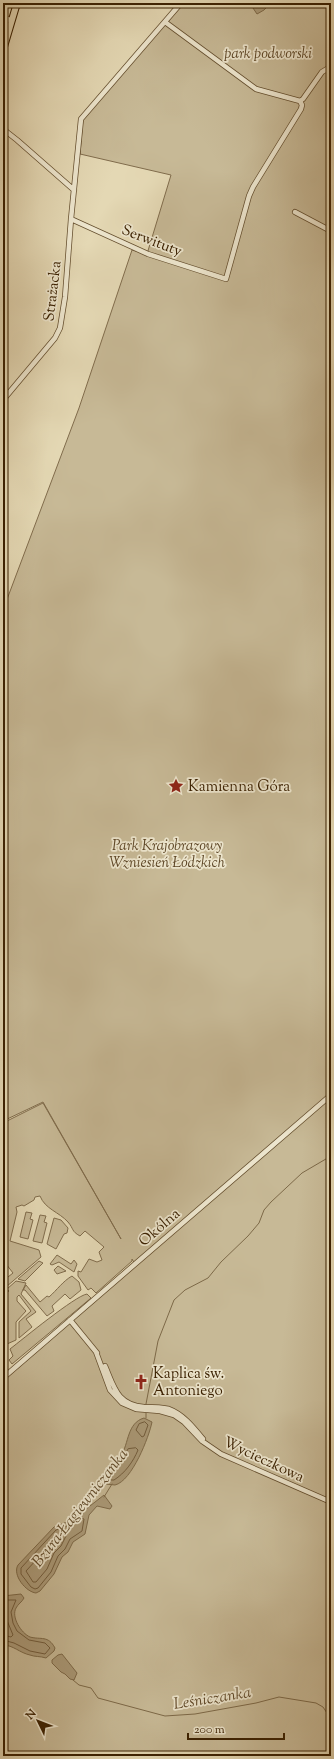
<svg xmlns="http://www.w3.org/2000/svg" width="334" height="1759" viewBox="0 0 334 1759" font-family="'Sorts Mill Goudy',serif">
<rect width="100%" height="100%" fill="#e4d8b4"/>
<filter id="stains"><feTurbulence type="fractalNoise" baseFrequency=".005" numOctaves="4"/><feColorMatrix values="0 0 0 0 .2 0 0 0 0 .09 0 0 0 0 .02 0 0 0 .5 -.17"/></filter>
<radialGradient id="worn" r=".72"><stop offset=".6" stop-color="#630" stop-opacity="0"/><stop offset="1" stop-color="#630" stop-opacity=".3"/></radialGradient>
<path fill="#c7b996" stroke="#806c4c" d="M184,3H331V1756H3V1381L136,1266L132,1259V1261L96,1293L91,1288L88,1290L78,1276V1271L81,1272L89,1259L97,1262L102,1260L99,1252L104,1247L85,1231L80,1236C71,1231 74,1229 68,1222C59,1212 45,1209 40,1196L35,1197L34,1200L24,1206L22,1205L16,1207L17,1212L10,1241L39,1250L41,1257L6,1287L3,1281L13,1273L3,1260V1123L43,1103L121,1239L43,1102L3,1121V602H6L79,408L132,250L147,254L171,175L80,154L83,118Z
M26,1212L32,1213L30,1219L33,1220L28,1239L20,1237Z
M40,1215L46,1216L44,1222L47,1223L42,1243L33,1241Z
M54,1218L61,1220L68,1228L67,1233L64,1234L56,1249L47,1244Z
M57,1255L71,1264L74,1260L77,1264L74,1272L59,1262L52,1265L50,1264Z
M39,1261L43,1263L25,1281L18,1279Z
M58,1266L66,1271L57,1274L54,1270Z
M72,1276L79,1282L81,1290L70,1299L65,1294L52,1306L54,1311L47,1316L25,1290H23L26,1285L40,1302L47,1296L49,1297C57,1290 63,1281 72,1276Z
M16,1281L26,1283L21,1294L36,1312L26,1319L32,1327L19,1338V1322L31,1311L19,1295L17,1297V1301L26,1311L16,1322V1340L7,1344L3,1341V1296L9,1291L7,1289Z
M87,1294L91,1298L12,1364L9,1360L13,1356L10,1349C23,1339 75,1296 87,1294Z"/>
<path fill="#a97" stroke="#7d6948" d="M256,3H271L264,10L257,14L253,8L255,7Z
M144,1418L152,1422C149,1437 132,1481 115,1485C112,1485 108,1484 105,1484L102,1480V1477C108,1469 116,1464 121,1456C129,1443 127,1423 144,1418Z
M104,1495L112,1506L110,1509L97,1506L89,1515L85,1534L73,1542L68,1552L62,1557L54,1574L40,1591L36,1593C26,1592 12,1575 18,1565L54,1527L72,1520Z
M21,1594L24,1598C22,1602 18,1604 16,1608C11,1617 21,1633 30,1637C41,1640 48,1635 55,1648L54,1651L46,1658C40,1656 35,1657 30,1655C20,1653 13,1645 3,1645V1596Z
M62,1654L77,1673L74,1680L70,1679L65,1674L61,1672L52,1663V1660L58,1655Z"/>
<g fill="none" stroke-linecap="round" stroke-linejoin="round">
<path stroke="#725c3c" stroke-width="1" d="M145,1422L148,1425L144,1436L142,1437L136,1430L139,1424Z
M136,1448L138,1450C133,1462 125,1473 114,1480H108L107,1477L119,1465L128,1449Z
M81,1518L84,1519L82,1531L70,1539L65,1549L58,1556L51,1572L38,1588L35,1589L31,1587L21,1574V1568L56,1530L73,1524Z
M65,1532L67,1534L61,1546L54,1553L47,1569L36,1582H33L26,1571L60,1534Z
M3,1600H16L11,1612L13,1623L17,1631L29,1640L45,1643L50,1648L45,1654L30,1651L14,1643L3,1640
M3,1605L7,1606L6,1618L13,1635L11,1637L3,1635"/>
<path stroke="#7d6948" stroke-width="1" d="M146,1404L158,1341L174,1300L185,1290L208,1278L221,1262L248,1236L259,1223L264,1210L271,1202L302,1173L331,1156
M146,1418V1413
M104,1497L112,1484
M73,1680L79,1685L91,1688L98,1698L165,1716L195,1714L256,1703L279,1697L316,1703L323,1707L331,1719"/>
<g stroke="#644e2e" stroke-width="6">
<path id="minor" d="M3,16L11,21
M165,22L256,89L300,101L303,99L322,72L327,69L331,70
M3,129L17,140L74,190
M295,212L331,231
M71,219L148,254L226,279L249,196L253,187L301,109L302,105L300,101
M3,400L55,338L60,328L65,297L71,219L81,119L181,3
M70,1320L97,1353
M96,1352L110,1390L122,1403L136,1409L160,1411L174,1415L184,1422L202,1441L221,1454L331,1502
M105,1366C114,1387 117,1405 144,1407C152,1407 161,1407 169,1409C183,1414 194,1428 203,1439
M3,1378L331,1095"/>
</g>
<g stroke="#3a2001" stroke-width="8">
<path id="major" d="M3,50L17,3"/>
</g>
<use href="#minor" stroke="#ede6ce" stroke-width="4.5"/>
<use href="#major" stroke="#e4d8b4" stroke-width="6"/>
</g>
<defs>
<g id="sight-bare" transform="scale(1.2)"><path d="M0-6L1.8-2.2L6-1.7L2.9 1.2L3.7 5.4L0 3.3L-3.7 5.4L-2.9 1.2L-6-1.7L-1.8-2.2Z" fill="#8f2418" stroke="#ede6ce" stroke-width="2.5" paint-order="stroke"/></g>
<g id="church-bare" transform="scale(1.2)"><path d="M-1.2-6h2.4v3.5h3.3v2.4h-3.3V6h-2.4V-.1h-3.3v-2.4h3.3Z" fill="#8f2418" stroke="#ede6ce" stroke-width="2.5" paint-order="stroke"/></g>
</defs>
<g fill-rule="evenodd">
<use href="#sight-bare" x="176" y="786"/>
<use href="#church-bare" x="141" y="1382"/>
</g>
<g text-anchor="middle" stroke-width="3.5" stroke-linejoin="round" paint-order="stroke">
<g font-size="15" font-style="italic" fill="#5d4626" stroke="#ede6ce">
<text x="268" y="58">park podworski</text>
<text x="167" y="850">Park Krajobrazowy<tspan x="167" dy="17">Wzniesień Łódzkich</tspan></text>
</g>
<g font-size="15" fill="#3a2001" stroke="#ede6ce">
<text transform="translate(152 240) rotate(21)" y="5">Serwituty</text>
<text transform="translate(52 291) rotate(-83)" y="5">Strażacka</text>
<text transform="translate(159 1227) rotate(-41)" y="5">Okólna</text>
<text transform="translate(264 1459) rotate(25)" y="5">Wycieczkowa</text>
</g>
<g font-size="15" fill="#3a2001" stroke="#ede6ce" text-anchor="start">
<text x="188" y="791">Kamienna Góra</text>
<text x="153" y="1378">Kaplica św.<tspan x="153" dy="17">Antoniego</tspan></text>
</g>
<g font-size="16" font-style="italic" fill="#614a2a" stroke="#ede6ce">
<text transform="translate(79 1507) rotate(-52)" y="6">Bzura-Łagiewniczanka</text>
<text transform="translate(212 1697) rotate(-9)" y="6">Leśniczanka</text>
</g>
</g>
<rect width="334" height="1759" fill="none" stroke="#e4d8b4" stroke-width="16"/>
<rect x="4" y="4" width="326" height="1751" fill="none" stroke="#3a2001" stroke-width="2"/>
<rect x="8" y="8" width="318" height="1743" fill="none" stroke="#3a2001"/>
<g transform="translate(38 1721) rotate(313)" stroke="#ede6ce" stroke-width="3" paint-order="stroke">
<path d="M0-3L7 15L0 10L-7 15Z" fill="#3a2001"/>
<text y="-6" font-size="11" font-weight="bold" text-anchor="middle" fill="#3a2001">N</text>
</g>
<path d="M188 1733v6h96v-6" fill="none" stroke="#3a2001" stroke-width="2"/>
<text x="194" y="1733" font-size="12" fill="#3a2001" stroke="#ede6ce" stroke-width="3" paint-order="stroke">200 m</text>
<rect width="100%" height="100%" filter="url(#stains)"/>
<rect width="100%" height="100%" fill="url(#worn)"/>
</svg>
